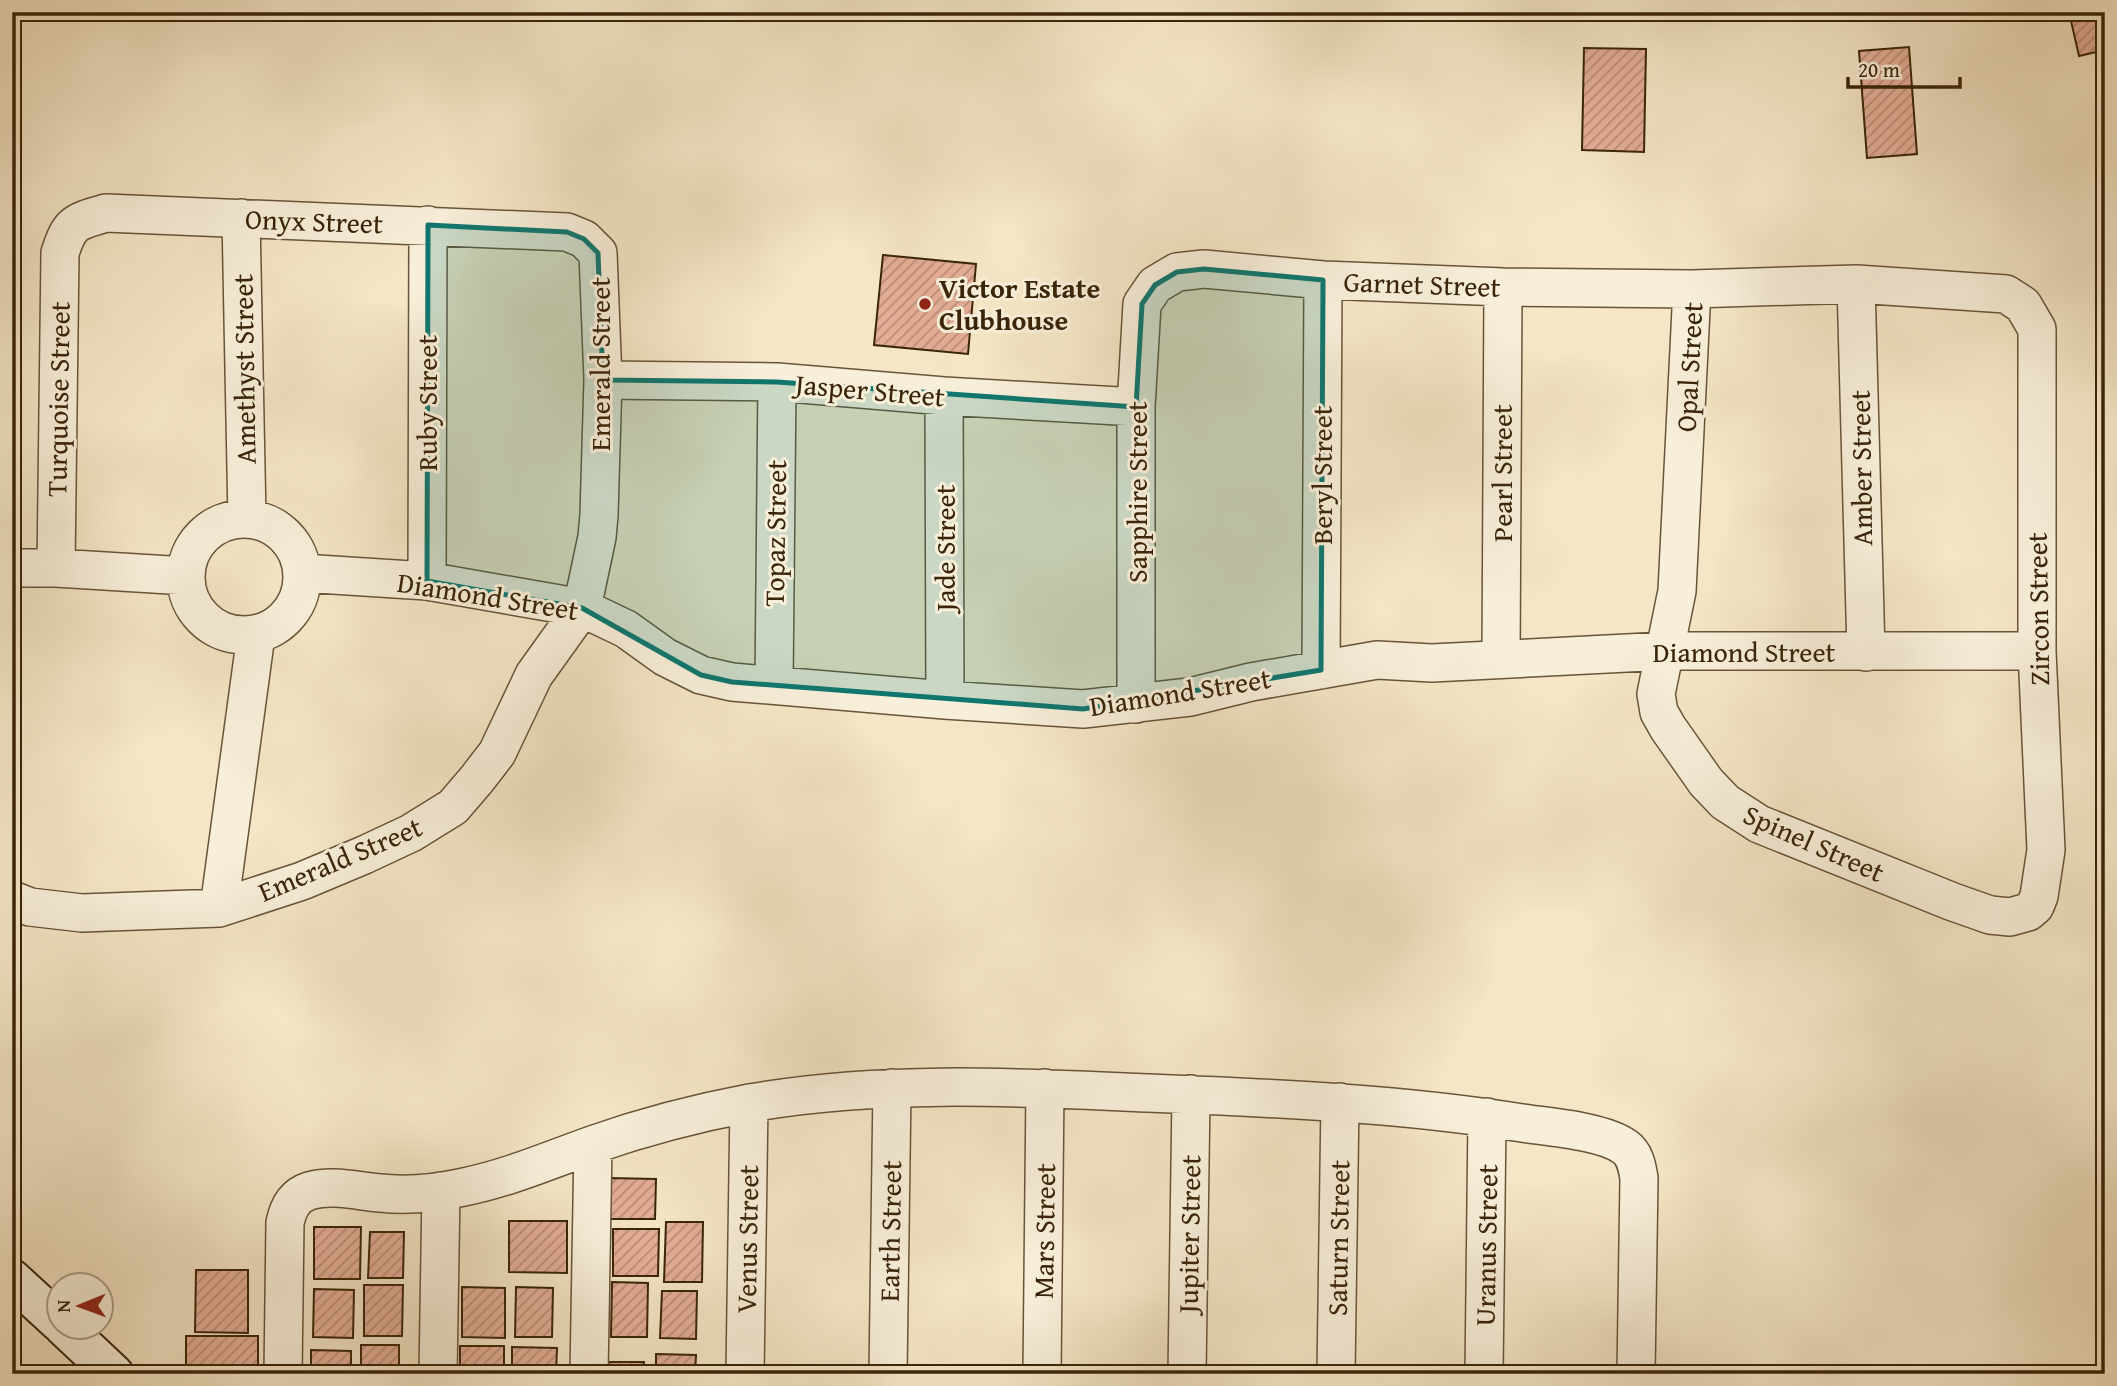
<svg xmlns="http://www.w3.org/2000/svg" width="2117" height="1386" viewBox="0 0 2117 1386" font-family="'Gentium Book Plus',serif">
<defs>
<pattern id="building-hatch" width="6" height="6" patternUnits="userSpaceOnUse" patternTransform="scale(1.75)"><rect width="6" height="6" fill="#e3ad95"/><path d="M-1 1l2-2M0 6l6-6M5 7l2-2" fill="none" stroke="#b98d78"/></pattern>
</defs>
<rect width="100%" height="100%" fill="#f4e6c6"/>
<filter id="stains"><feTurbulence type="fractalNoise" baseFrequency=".00286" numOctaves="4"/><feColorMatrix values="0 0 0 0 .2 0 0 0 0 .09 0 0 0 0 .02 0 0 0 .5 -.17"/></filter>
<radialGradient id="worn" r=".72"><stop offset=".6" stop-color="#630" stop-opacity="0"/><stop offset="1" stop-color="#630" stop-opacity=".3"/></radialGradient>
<path fill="url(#building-hatch)" stroke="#3a2409" stroke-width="2" d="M2069,12H2105V50L2079,56Z
M1909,47L1917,154L1867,158L1859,51Z
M1584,48L1646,49L1644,152L1582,150Z
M883,255L976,264L968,354L874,345Z
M609,1178L656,1179L655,1219H609Z
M509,1221H567V1273L509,1272Z
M666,1222H703L702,1282H664Z
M314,1227H361L360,1279H314Z
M613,1229H659L658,1276H613Z
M370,1232H404L403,1278H368Z
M196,1270H248V1333L195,1332Z
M612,1282L648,1283L647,1337H611Z
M364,1285H403L402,1336H364Z
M462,1287L505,1288V1338L462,1337Z
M516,1287L553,1288L552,1337H515Z
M314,1289L354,1290L353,1338L313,1337Z
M662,1291H697L696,1339L660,1338Z
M186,1336H258V1374H186Z
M361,1345H399V1374H361Z
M460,1346H504V1374H460Z
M512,1347L557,1348L556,1374H512Z
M311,1350L351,1351V1374H311Z
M656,1354L696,1355L695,1374H656Z
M599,1362H644L643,1374H599Z"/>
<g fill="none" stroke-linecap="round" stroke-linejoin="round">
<g stroke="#685438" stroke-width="40">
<path id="street" d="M241,218L247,519
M1856,284L2006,294L2023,305L2037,329V651L2046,850L2039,896L2035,906L2028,912L2010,917L1990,915L1953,902L1759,824L1725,802L1706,782L1668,728L1659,712L1656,694L1677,591L1692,289Z
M1856,284L1866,652
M603,380L777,382L944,396L1136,407
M944,396L945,700
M186 577a58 58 0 1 1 116 0a58 58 0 1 1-116 0Z
M12,568H56L186,576
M302,573L427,581L582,608L626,629L665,657L701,675L732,682L945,700L1083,709L1190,697L1251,682L1377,660L1432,663L1666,651H2037
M427,581L428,225
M1501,659L1503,287
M1321,670L1323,280
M774,685L777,382
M1136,704V407L1142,304L1155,285L1177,272L1204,269L1323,280L1503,287L1692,289
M12,900L30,907L82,913L219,908L302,881L364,855L411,833L453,807L477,779L497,753L534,675L582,608L597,537L599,515L603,380L598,253L584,239L567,232L106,213C75,222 70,222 60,253L56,568
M219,908L256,635
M283,1374L285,1223C288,1208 294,1196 309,1191C331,1184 357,1191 380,1193C408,1196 437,1193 464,1187C508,1178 550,1160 592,1145C643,1127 697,1113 750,1103C881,1080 1015,1087 1147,1093C1272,1098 1398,1103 1522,1123C1549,1127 1603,1131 1625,1147C1635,1154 1637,1166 1639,1178L1636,1374
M438,1374L441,1191
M589,1374L593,1145
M745,1374L749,1103
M888,1374L892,1088
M1042,1374L1045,1088
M1187,1374L1191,1094
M1336,1374L1340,1102
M1484,1374L1487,1117"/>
</g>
<g stroke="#3a2409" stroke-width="42">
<path id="secondary" d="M12,1279L60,1323
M63,1326L114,1374"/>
</g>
<use href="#street" stroke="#f8efda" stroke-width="37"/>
<use href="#secondary" stroke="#f8efda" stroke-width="38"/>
</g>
<path fill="#0f766e" fill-opacity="0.2" stroke="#0f766e" stroke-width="5" stroke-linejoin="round" d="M428,225L567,232L584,239L598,253L603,380L777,382L1136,407L1142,304L1155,285L1177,272L1204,269L1323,280L1321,670L1083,709L732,682L701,675L582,608L427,581Z"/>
<circle fill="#8f2418" stroke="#f8efda" stroke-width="2.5" cx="925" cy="304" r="7"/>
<g text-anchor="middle" stroke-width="6" stroke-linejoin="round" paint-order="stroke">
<g font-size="28" fill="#3a2409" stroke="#f8efda">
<text transform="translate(314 221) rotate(2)" y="10">Onyx Street</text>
<text transform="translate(1422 284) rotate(2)" y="10">Garnet Street</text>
<text transform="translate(600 364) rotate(-90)" y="10">Emerald Street</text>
<text transform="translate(1689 367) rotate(-87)" y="10">Opal Street</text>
<text transform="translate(244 369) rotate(-91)" y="10">Amethyst Street</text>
<text transform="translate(870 390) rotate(5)" y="10">Jasper Street</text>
<text transform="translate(58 399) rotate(-89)" y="10">Turquoise Street</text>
<text transform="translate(427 403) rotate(-90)" y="10">Ruby Street</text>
<text transform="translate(1861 468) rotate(-91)" y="10">Amber Street</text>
<text transform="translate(1502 473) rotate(-90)" y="10">Pearl Street</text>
<text transform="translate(1322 475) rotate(-90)" y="10">Beryl Street</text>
<text transform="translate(1137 492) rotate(-90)" y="10">Sapphire Street</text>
<text transform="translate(775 533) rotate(-89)" y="10">Topaz Street</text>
<text transform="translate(945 548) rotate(-90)" y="10">Jade Street</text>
<text transform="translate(488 596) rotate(9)" y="10">Diamond Street</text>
<text transform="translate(2038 609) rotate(-91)" y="10">Zircon Street</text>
<text x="1744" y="662">Diamond Street</text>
<text transform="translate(1180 692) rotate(-9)" y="10">Diamond Street</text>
<text transform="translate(1814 843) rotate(24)" y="10">Spinel Street</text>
<text transform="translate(340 859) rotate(-23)" y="10">Emerald Street</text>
<text transform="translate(890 1231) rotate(-89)" y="10">Earth Street</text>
<text transform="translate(1044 1231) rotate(-89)" y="10">Mars Street</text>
<text transform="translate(1189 1234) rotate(-89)" y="10">Jupiter Street</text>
<text transform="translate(1338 1238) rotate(-89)" y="10">Saturn Street</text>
<text transform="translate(747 1239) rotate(-89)" y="10">Venus Street</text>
<text transform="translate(1486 1245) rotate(-89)" y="10">Uranus Street</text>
</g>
<g font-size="28" font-weight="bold" fill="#3a2409" stroke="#f8efda" text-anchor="start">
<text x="939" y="298">Victor Estate<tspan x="939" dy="32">Clubhouse</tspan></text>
</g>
</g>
<rect width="2117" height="1386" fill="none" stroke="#f4e6c6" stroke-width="42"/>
<rect x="14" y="14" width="2089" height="1358" fill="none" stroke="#3a2409" stroke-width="3.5"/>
<rect x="21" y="21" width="2075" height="1344" fill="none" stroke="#3a2409" stroke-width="2"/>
<g transform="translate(80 1306) rotate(269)"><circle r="33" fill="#f8efda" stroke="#ac9e86" stroke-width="2"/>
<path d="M0-5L12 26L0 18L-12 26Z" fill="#8f2418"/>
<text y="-10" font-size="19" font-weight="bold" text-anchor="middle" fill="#3a2409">N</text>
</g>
<path d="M1848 77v10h112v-10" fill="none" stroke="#3a2409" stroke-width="3.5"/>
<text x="1858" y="77" font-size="21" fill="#3a2409" stroke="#f8efda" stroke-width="5" paint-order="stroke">20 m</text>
<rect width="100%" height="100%" filter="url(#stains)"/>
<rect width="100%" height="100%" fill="url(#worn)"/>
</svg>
